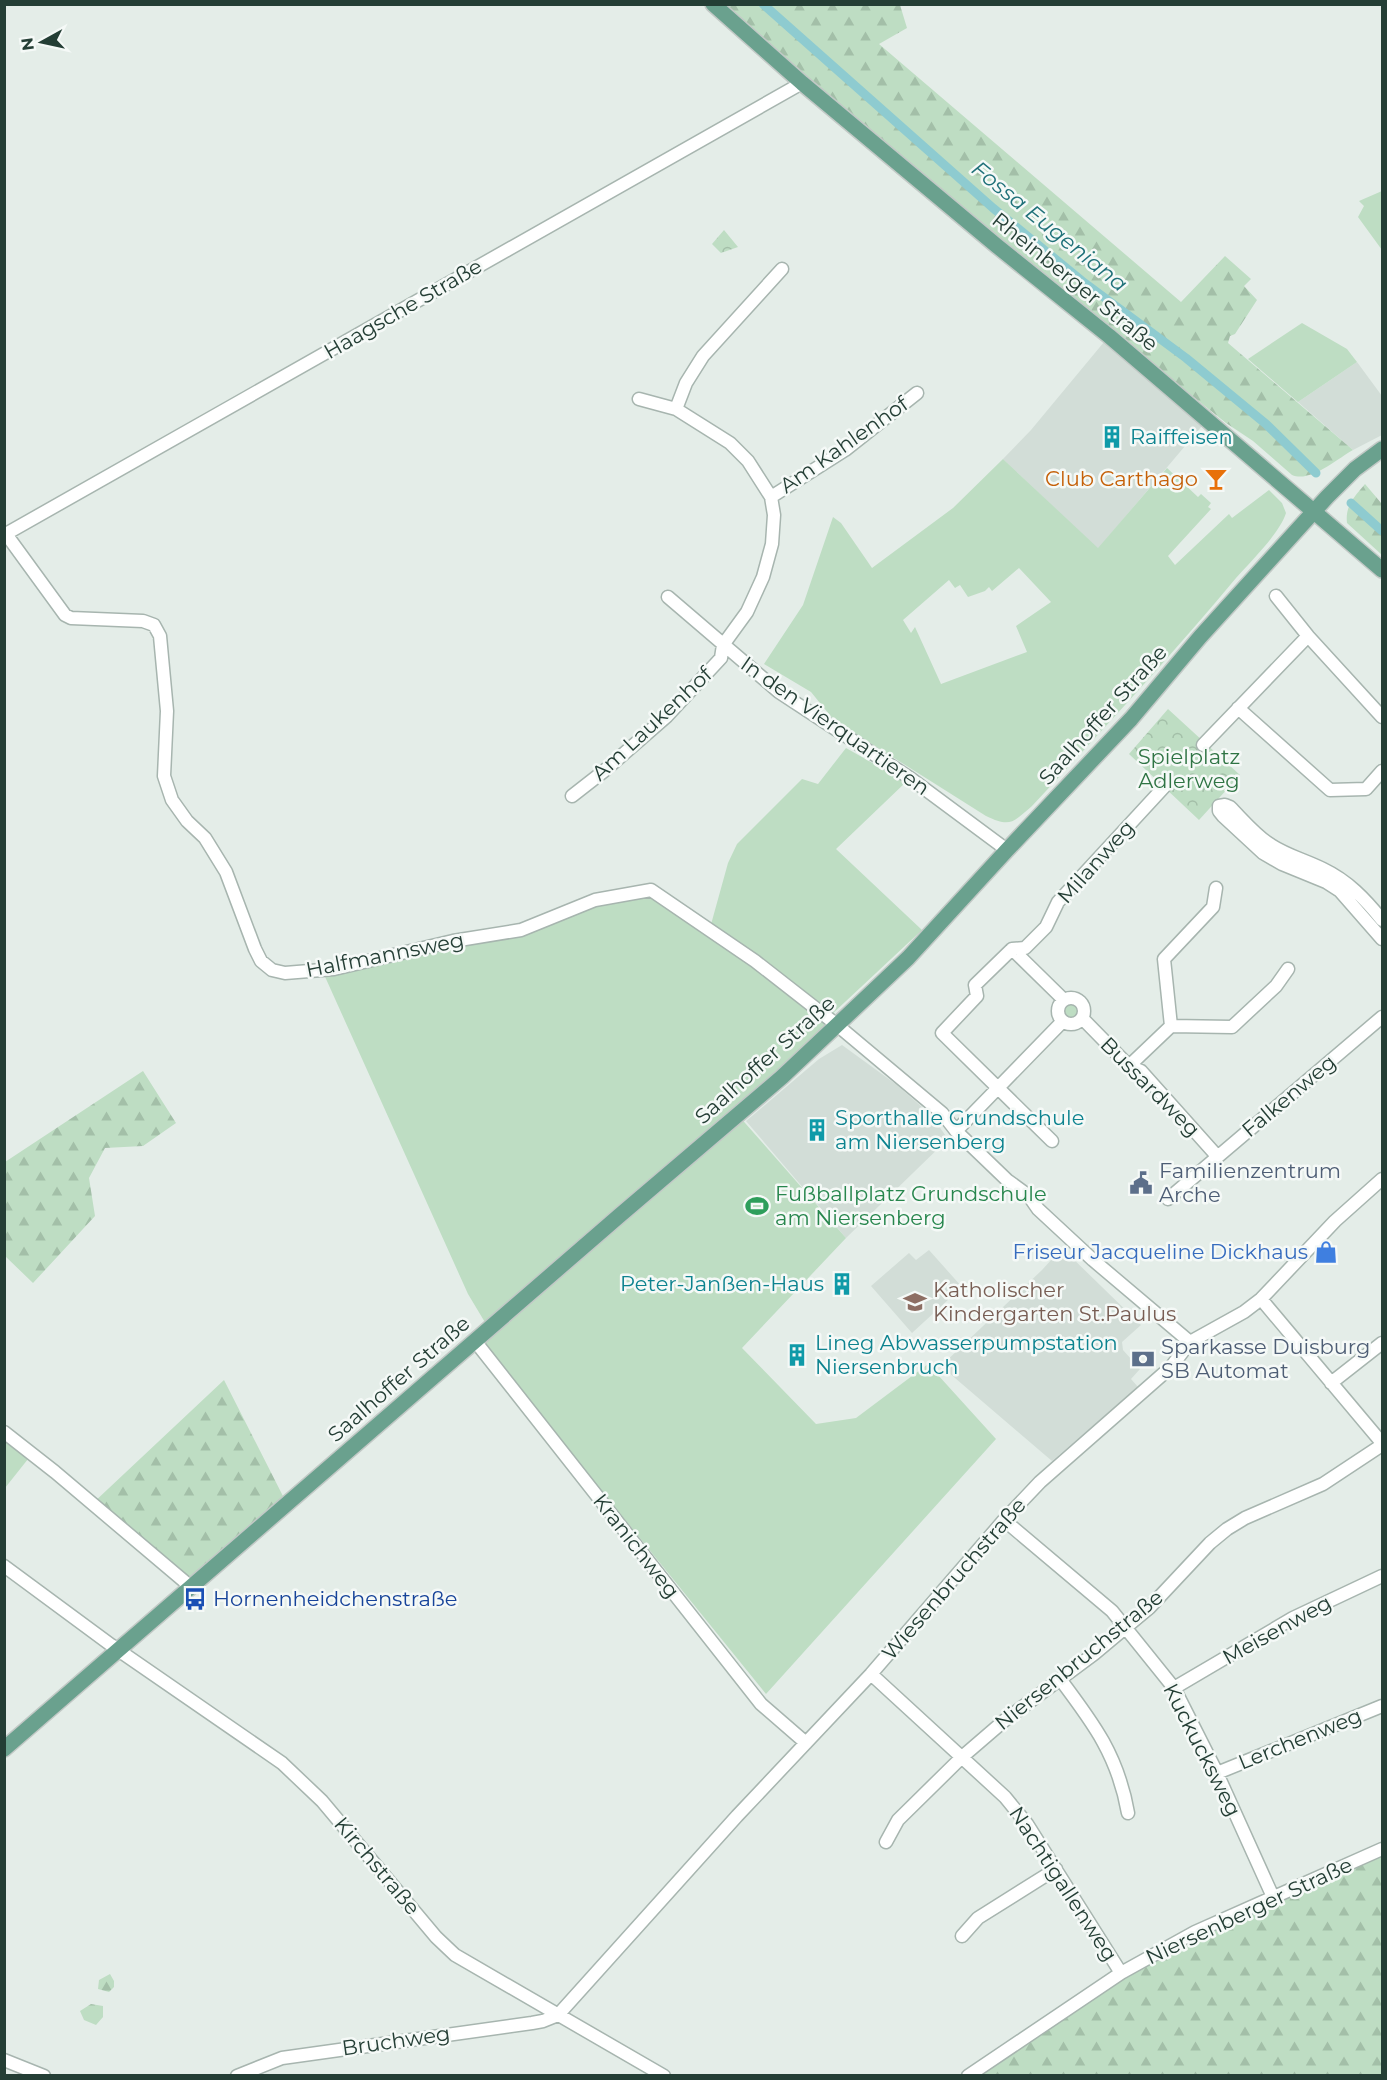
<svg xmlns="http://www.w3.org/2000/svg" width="1387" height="2080" viewBox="0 0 1387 2080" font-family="Montserrat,sans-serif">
<defs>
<pattern id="forest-firs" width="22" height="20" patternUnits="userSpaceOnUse" patternTransform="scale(1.5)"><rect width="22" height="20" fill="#beddc3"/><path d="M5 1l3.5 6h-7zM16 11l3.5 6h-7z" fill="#a3bfa8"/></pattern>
<pattern id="park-crowns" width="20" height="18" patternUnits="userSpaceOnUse" patternTransform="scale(1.5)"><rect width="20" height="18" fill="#beddc3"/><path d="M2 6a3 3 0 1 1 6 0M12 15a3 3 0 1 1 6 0" fill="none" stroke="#a3bfa8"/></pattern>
</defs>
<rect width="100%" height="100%" fill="#e4ede8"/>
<path fill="#d2ddd7" d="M1109,336L1207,420L1098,549L1003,459L1031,430Z
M1357,362L1382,396V435L1353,450L1298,402Z
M842,1045L897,1085L931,1115L948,1139L846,1238L746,1121L819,1059Z
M1062,1248L1141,1325L1122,1342L1123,1350L1140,1369L1131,1379L1138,1387L1052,1461L941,1366L1042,1270Z
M929,1250L962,1287L912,1333L871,1286L909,1253L916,1260Z"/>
<path fill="#beddc3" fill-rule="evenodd" d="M1382,191V250L1358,217L1364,206L1359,201Z
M1302,323L1347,349L1357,362L1298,402L1248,359Z
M1003,459L1098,548L1167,468L1198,497L1201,494L1211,503L1208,507L1211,509L1168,556L1175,565L1229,514L1232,518L1269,490L1282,503L1286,513C1280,533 1250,562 1236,578C1171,656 1102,731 1032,806C1013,822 1011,828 986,816L845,727L833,719L811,692L764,664L803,605L833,517L841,523L872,568L953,508ZM1019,568L1051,602L1016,626L1027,652L941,684L915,627L911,633L903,620L949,580L955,588L960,585L968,597L985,591L989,587L992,591Z
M846,748L906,782L836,849L922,930L830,1016L837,1025L738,1115L846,1238L742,1348L816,1424L856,1418L928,1364L996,1439L766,1694L478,1338L489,1329L468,1294L322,970L525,929L595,900L656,889L710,928L728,863L737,844L802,779L818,784Z
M1063 1011a8 8 0 1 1 16 0a8 8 0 1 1-16 0Z
M5,1432L32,1454L5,1488Z"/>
<path fill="url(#forest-firs)" d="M723,5H900L907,28L879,44L1181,302L1225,256L1251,279L1244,286L1257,300L1235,334L1230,336L1228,343L1353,450C1337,459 1310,483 1292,475L1253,441L1226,423L925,181Z
M1365,484L1382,504V555L1347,523C1345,506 1354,497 1365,484Z
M143,1071L176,1123L143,1146L105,1148L89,1178L95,1216L33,1283L5,1256V1162Z
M224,1380L287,1504L191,1587L92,1504Z
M1382,1848V2075L968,2076L1125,1974L1273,1896Z
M110,1974L114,1981V1987L109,1992L98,1989L99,1980Z
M91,2004L103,2006V2017L96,2025L84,2020L80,2011Z"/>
<path fill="url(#park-crowns)" d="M724,230L738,247L721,253L712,244Z
M1168,709L1240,775L1199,820L1129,754Z"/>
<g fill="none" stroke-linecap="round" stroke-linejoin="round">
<path stroke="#8ecbd0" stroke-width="9" d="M763,4L993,208L1082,281L1186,358L1266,424L1316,473
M1351,503L1382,531"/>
<g stroke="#a7b5af" stroke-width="15">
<path id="minor" d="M639,399L676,409L730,443L748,461L771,497L774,515L772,544L763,577L747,612L723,645
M676,409L686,383L703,356L782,269
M771,497L845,450L917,393
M6,534L65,615L71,618L143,621L154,625L160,636L167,711L164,776L172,800L187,821L205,838L226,872L255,949L261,961L272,970L285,973L334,969L453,941L521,930L595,900L651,890L755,961L837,1025L942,1113L956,1131L1007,1180L1029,1196L1038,1209L1093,1260L1190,1342
M4,535L802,83
M1276,596L1308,636
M668,597L779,692L910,778L1007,850
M1238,708L1330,790L1366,789L1382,771
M1203,745L1308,636L1382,717
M572,796L604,771L667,716L721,658L723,645
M1382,920C1365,899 1348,881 1323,869C1305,860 1288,856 1271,845C1256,836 1243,820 1230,807L1225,805L1219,806V811L1223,816L1263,853L1282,864L1326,882L1340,891L1382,939
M1012,949L1064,1000
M1058 1011a13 13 0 1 1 26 0a13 13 0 1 1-26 0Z
M1082,1018L1129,1066L1141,1071L1217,1156
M1171,1026L1232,1027L1276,986L1288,969
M1129,1066L1171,1026L1164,959L1213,907L1216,888
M956,1131L1063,1021
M1052,1141L942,1033L977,996L975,985L1012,949L1025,948L1046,927L1058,902L1165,786
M1168,1199L1382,1017
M1261,1299L1382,1443
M475,1341L761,1704L806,1743
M1331,1383L1382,1343
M4,1432L55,1472L191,1587
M1004,1520L1112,1611L1174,1688L1216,1771L1273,1897
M4,1566L111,1645L282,1763L322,1801L436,1937L455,1955L664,2076
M871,1674L1005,1797L1027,1824L1121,1973
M1060,1679C1094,1724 1118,1756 1128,1813
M1174,1688L1293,1618L1382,1576
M1217,1773L1382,1706
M886,1842L898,1820L962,1757L1005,1720L1094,1654L1149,1608L1210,1543L1227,1529L1245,1518L1323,1484L1382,1445
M962,1936L978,1918L1056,1869
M4,2060L44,2076
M237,2076L282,2058L532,2023L543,2021L558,2015L737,1816L871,1674L1004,1520L1040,1482L1171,1367L1190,1342L1244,1312L1261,1299L1335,1221L1382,1179
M968,2076L1121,1973L1195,1932L1382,1849"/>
</g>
<g stroke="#c2c9c6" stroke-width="18">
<path id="major" d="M713,4L802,83L997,246L1109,336L1382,570
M4,1749L619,1216L782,1077L908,958L1007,850L1131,719L1200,637L1327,497L1355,469L1382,449"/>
</g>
<use href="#minor" stroke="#fff" stroke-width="12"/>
<use href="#major" stroke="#6aa18e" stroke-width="15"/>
</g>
<defs>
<g id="building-bare" transform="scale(1.8)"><path d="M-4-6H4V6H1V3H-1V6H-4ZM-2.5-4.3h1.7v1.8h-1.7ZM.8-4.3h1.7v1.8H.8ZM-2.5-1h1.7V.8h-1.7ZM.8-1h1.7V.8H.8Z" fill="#0f9aa8" stroke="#f5f9f7" stroke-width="2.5" paint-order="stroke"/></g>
<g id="bar-bare" transform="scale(1.8)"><path d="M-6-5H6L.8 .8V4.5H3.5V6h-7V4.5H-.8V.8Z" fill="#e8710a" stroke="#f5f9f7" stroke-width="2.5" paint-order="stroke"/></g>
<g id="civic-bare" transform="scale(1.8)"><path d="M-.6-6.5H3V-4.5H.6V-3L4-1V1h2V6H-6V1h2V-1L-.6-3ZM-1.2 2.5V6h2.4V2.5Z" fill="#5c6f8a" stroke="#f5f9f7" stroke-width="2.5" paint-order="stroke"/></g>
<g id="stadium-bare" transform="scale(1.8)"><path d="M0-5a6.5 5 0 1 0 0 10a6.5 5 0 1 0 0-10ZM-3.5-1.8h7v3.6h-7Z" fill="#2e9e5b" stroke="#f5f9f7" stroke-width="2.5" paint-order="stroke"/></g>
<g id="shop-bare" transform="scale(1.8)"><path d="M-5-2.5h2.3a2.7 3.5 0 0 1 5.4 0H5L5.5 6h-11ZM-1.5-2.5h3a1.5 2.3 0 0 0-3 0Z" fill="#3f7fe0" stroke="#f5f9f7" stroke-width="2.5" paint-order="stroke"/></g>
<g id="school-bare" transform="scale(1.8)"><path d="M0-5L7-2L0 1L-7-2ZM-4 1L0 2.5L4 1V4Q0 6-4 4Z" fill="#8d6e63" stroke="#f5f9f7" stroke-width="2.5" paint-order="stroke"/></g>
<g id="bank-bare" transform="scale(1.8)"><path d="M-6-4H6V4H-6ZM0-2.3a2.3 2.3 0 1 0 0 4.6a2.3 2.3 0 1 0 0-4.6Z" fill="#5c6f8a" stroke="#f5f9f7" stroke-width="2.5" paint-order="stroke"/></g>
<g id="bus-bare" transform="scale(1.8)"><path d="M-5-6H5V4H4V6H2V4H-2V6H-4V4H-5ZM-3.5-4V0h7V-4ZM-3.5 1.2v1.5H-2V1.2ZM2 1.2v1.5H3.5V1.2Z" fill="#1a4fb4" stroke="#f5f9f7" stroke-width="2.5" paint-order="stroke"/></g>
</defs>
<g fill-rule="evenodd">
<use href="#building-bare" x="1112" y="437"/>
<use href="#bar-bare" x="1216" y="479"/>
<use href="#building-bare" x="817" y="1130"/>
<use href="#civic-bare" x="1141" y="1183"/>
<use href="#stadium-bare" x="757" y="1206"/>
<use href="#shop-bare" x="1326" y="1252"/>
<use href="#building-bare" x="842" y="1284"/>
<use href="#school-bare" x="915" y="1302"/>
<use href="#building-bare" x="797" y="1355"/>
<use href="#bank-bare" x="1143" y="1359"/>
<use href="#bus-bare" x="195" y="1599"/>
</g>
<g text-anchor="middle" stroke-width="5" stroke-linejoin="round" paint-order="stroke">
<g font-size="21" fill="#243e35" stroke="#f5f9f7">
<text transform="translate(1075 282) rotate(39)" y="7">Rheinberger Straße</text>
<text transform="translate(403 309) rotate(-30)" y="7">Haagsche Straße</text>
<text transform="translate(844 445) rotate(-35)" y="7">Am Kahlenhof</text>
<text transform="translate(1103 715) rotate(-48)" y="7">Saalhoffer Straße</text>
<text transform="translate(652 724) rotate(-43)" y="7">Am Laukenhof</text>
<text transform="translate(835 726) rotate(35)" y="7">In den Vierquartieren</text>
<text transform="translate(1096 862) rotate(-48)" y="7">Milanweg</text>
<text transform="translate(385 955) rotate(-11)" y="7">Halfmannsweg</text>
<text transform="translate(765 1060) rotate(-42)" y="7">Saalhoffer Straße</text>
<text transform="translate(1150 1087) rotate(45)" y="7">Bussardweg</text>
<text transform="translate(1289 1096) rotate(-40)" y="7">Falkenweg</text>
<text transform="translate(399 1379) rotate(-41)" y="7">Saalhoffer Straße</text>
<text transform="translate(636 1546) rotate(52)" y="7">Kranichweg</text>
<text transform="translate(954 1579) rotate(-49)" y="7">Wiesenbruchstraße</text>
<text transform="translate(1277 1630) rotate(-29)" y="7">Meisenweg</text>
<text transform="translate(1079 1660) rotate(-39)" y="7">Niersenbruchstraße</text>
<text transform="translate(1300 1739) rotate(-22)" y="7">Lerchenweg</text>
<text transform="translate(1202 1750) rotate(63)" y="7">Kuckucksweg</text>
<text transform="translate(377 1866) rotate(50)" y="7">Kirchstraße</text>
<text transform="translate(1063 1884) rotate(57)" y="7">Nachtigallenweg</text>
<text transform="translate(1249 1911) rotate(-25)" y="7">Niersenberger Straße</text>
<text transform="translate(396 2041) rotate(-8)" y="7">Bruchweg</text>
</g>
<g font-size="21" fill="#0d838f" stroke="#f5f9f7" text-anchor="start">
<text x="1130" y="444">Raiffeisen</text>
<text x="835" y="1125">Sporthalle Grundschule<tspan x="835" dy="24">am Niersenberg</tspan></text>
<text x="824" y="1291" text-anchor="end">Peter-Janßen-Haus</text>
<text x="815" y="1350">Lineg Abwasserpumpstation<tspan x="815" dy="24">Niersenbruch</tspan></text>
</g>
<g font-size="21" fill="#c56008" stroke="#f5f9f7" text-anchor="end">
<text x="1198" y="486">Club Carthago</text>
</g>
<g font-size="21" fill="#2f7444" stroke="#f5f9f7">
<text x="1189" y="764">Spielplatz<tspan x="1189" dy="24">Adlerweg</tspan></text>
</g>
<g font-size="21" fill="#4e5e75" stroke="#f5f9f7" text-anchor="start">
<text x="1159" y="1178">Familienzentrum<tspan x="1159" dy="24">Arche</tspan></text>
<text x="1161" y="1354">Sparkasse Duisburg<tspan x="1161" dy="24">SB Automat</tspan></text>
</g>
<g font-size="21" fill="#27864d" stroke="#f5f9f7" text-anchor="start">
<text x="775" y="1201">Fußballplatz Grundschule<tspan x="775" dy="24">am Niersenberg</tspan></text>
</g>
<g font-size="21" fill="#366cbe" stroke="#f5f9f7" text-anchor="end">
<text x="1308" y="1259">Friseur Jacqueline Dickhaus</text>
</g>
<g font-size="21" fill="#785e54" stroke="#f5f9f7" text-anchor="start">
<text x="933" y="1297">Katholischer<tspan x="933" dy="24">Kindergarten St.Paulus</tspan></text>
</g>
<g font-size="21" fill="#164399" stroke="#f5f9f7" text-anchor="start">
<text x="213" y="1606">Hornenheidchenstraße</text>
</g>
<g font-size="22" font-style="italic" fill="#1f7179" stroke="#f5f9f7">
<text transform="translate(1050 226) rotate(39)" y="8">Fossa Eugeniana</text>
</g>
</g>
<rect width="1387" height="2080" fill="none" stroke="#243e35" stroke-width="12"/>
<g transform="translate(42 42) rotate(262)" stroke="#f5f9f7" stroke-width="4.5" paint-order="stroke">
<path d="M0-4.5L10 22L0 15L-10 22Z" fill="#243e35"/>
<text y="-9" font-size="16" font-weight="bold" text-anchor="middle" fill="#243e35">N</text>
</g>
</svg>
